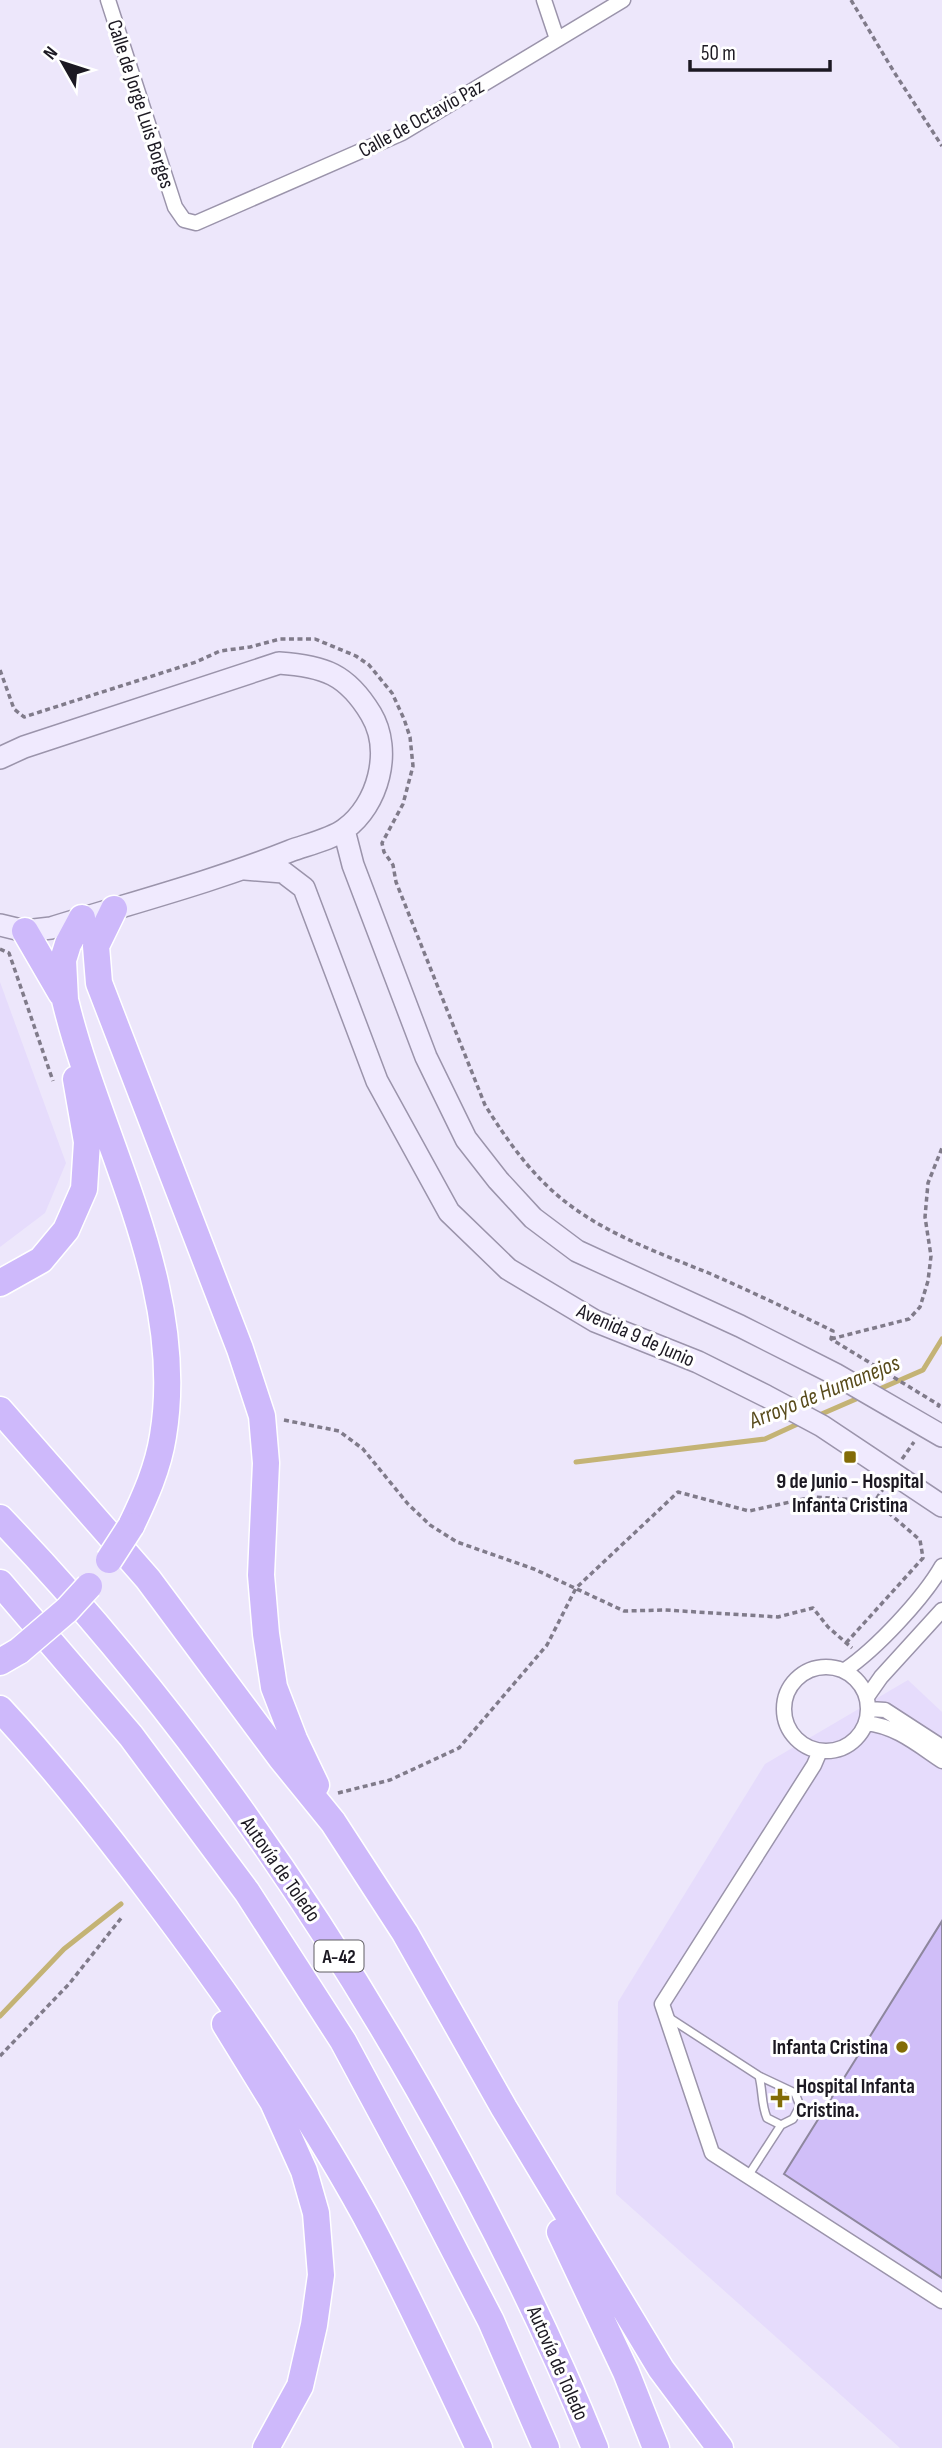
<svg xmlns="http://www.w3.org/2000/svg" width="942" height="2448" viewBox="0 0 942 2448" font-family="'Sofia Sans Condensed',sans-serif">
<rect width="100%" height="100%" fill="#ede7fb"/>
<path fill="#e6dcfc" d="M0,982L66,1163L45,1213L0,1247Z
M908,1680L942,1712V2448H900L616,2194L618,2002L765,1764Z"/>
<g fill="none" stroke-linecap="round" stroke-linejoin="round">
<path stroke="#c4b375" stroke-width="5" d="M875,1391L923,1370L942,1339
M817,1416L863,1396
M576,1462L765,1439L802,1422
M0,2016L64,1949L121,1904"/>
</g>
<path fill="#d0bef8" stroke="#8e879e" stroke-width="2" d="M942,1921V2278L784,2174Z"/>
<g fill="none" stroke-linecap="round" stroke-linejoin="round">
<g stroke="#9b94ab" stroke-width="10">
<path id="lane" d="M668,2017L759,2076L795,2093L800,2106L793,2119L781,2125L767,2118C761,2104 763,2091 759,2076
M748,2176L781,2125"/>
</g>
<g stroke="#9b94ab" stroke-width="17">
<path id="street" d="M108,0L175,207L184,220L196,223L402,133L623,0
M544,0L557,39
M784 1709a42 42 0 1 1 84 0a42 42 0 1 1-84 0Z
M845,1670C876,1649 923,1599 942,1566
M867,1697L881,1677L942,1610
M869,1709L885,1710L942,1747
M866,1723C896,1726 918,1745 942,1761
M820,1751L814,1765L662,2004L712,2153L942,2301"/>
</g>
<g stroke="#9b94ab" stroke-width="24">
<path id="secondary" d="M0,758L24,747L279,663C324,666 347,674 371,714C393,751 378,805 345,829C332,839 306,845 290,851C212,882 131,903 51,928L25,931L0,925
M344,830L353,865L426,1057L466,1139L498,1180L533,1218L577,1251L740,1326L835,1374L942,1436
M245,869L283,872L304,888L377,1081L449,1212L508,1269L595,1321L698,1362L766,1396L822,1426L942,1506"/>
</g>
<g stroke="#fff" stroke-width="29">
<path id="highway" d="M114,909L96,946L99,983L240,1349L262,1416L266,1463L261,1575L266,1634L274,1687L294,1739L316,1785
M82,918L68,944L63,960L65,1000C99,1141 188,1286 163,1436C158,1468 145,1497 131,1526
M25,931L61,993
M0,1283L41,1260L66,1230L84,1189L87,1142L76,1079
M0,1410L148,1579L281,1758L333,1822L405,1933L504,2108L661,2369L720,2448
M0,1518C164,1689 301,1883 418,2088C484,2204 545,2324 595,2448
M0,1583L131,1736L247,1892L343,2041L420,2184L491,2321L546,2448
M0,1662L19,1651
M0,1709C54,1767 103,1830 151,1893C229,1996 303,2102 365,2215C406,2291 442,2370 479,2448
M225,2024L273,2102L304,2171L316,2213L321,2275L314,2325L300,2386L266,2448
M560,2232L626,2372L656,2448"/>
</g>
<path stroke="#807b8a" stroke-width="3.5" stroke-dasharray="5 3.5" stroke-linecap="butt" d="M851,0L894,72L942,146
M0,670L14,709L24,717L196,662L220,651L250,647L280,639H315L356,656L369,665L392,693L404,719L410,737L413,766L403,804L382,843L384,852L393,865L396,882L485,1105C508,1142 533,1177 567,1203C610,1236 662,1254 711,1274C752,1292 792,1311 833,1331L831,1339L939,1405L936,1410
M0,949L9,953L53,1081
M831,1339L909,1319L920,1307L928,1281L931,1256L925,1217L928,1183L942,1148
M284,1420L339,1431L363,1449L408,1504L430,1525L457,1542L534,1569L624,1611L665,1610L778,1617L813,1608L828,1627L852,1648
M902,1459L914,1442
M846,1643L923,1558L920,1540L875,1501L883,1489
M338,1793L390,1780L459,1748L547,1645L576,1588L678,1492L749,1511L813,1497L875,1501
M0,2056L69,1984L122,1917"/>
<use href="#lane" stroke="#fff" stroke-width="7"/>
<use href="#street" stroke="#fff" stroke-width="14"/>
<use href="#secondary" stroke="#f0eafe" stroke-width="21"/>
<use href="#highway" stroke="#ceb9fb" stroke-width="26"/>
<g stroke="#fff" stroke-width="29" stroke-linecap="butt">
<path id="highway-bridge" d="M109,1560L131,1526
M19,1651L67,1610L89,1586"/>
</g>
<use href="#highway-bridge" stroke="#ceb9fb" stroke-width="26"/>
</g>
<g fill="#836c07" stroke="#fff" stroke-width="2.5">
<rect x="843" y="1450" width="14" height="14" rx="3.5"/>
<circle cx="902" cy="2047" r="7"/>
<path d="M776.5 2087.5h7v7h7v7h-7v7h-7v-7h-7v-7h7z"/>
</g>
<g text-anchor="middle" stroke-width="6" stroke-linejoin="round" paint-order="stroke">
<rect fill="#fff" stroke="#605e64" stroke-width="2" x="314.5" y="1940.5" width="49" height="31" rx="5"/>
<g font-size="19" font-weight="bold" fill="#1c1922">
<text x="339" y="1963">A-42</text>
</g>
<g font-size="21" fill="#1c1922" stroke="#fff">
<text transform="translate(141 104) rotate(72)" y="7">Calle de Jorge Luis Borges</text>
<text transform="translate(421 118) rotate(-29)" y="7">Calle de Octavio Paz</text>
<text transform="translate(636 1335) rotate(24)" y="7">Avenida 9 de Junio</text>
<text transform="translate(281 1869) rotate(55)" y="7">Autovía de Toledo</text>
<text transform="translate(558 2363) rotate(66)" y="7">Autovía de Toledo</text>
</g>
<g font-size="21" font-weight="bold" fill="#1c1922" stroke="#fff">
<text x="850" y="1488">9 de Junio - Hospital<tspan x="850" dy="24">Infanta Cristina</tspan></text>
<text x="888" y="2054" text-anchor="end">Infanta Cristina</text>
<text x="796" y="2093" text-anchor="start">Hospital Infanta<tspan x="796" dy="24">Cristina.</tspan></text>
</g>
<g font-size="23" font-style="italic" fill="#584b1b" stroke="#fff">
<text transform="translate(824 1391) rotate(-22)" y="8">Arroyo de Humanejos</text>
</g>
</g>
<g transform="translate(63 63) rotate(309)" stroke="#ffffff" stroke-width="5" paint-order="stroke">
<path d="M0-5L12 26L0 18L-12 26Z" fill="#1c1922"/>
<text y="-10" font-size="19" font-weight="bold" text-anchor="middle" fill="#1c1922">N</text>
</g>
<path d="M690 60v10h140v-10" fill="none" stroke="#1c1922" stroke-width="3.5"/>
<text x="701" y="60" font-size="21" fill="#1c1922" stroke="#ffffff" stroke-width="5" paint-order="stroke">50 m</text>
</svg>
